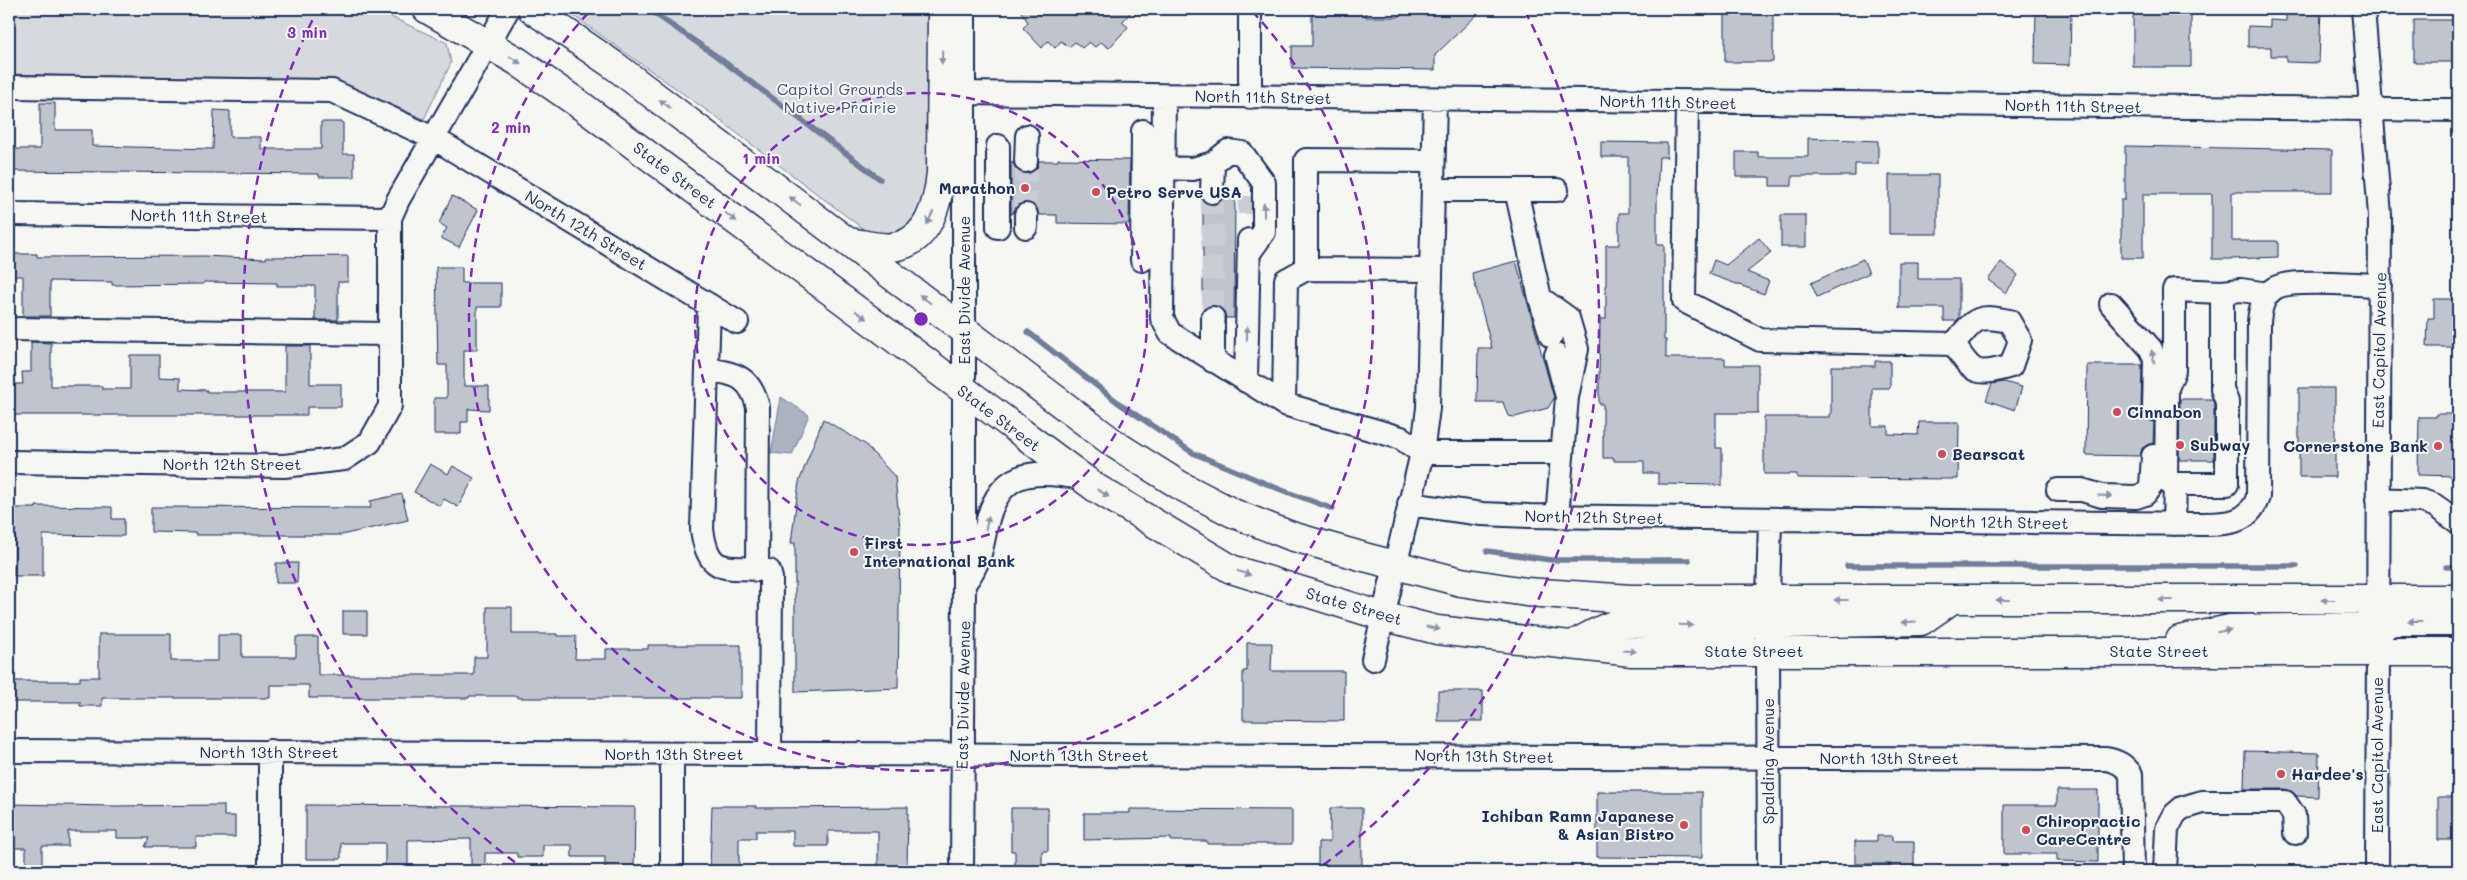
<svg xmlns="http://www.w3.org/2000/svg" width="2467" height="880" viewBox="0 0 2467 880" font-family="Mali,sans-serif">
<rect width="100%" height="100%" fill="#f6f6f2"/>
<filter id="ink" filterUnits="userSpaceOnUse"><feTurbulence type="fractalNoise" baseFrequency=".02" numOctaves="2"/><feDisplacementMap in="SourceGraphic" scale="10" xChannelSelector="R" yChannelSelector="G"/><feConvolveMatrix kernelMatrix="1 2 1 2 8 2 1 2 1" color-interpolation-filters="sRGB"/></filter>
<g filter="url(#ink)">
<path fill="#d6d9dd" stroke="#78849e" d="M9,9H374L447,43L451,63L424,119L342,83L9,74Z
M564,9H931L929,207L903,240L874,237L709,112Z"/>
<path fill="#abb2c0" stroke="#717e99" d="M781,397L809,415L792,455L771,453Z"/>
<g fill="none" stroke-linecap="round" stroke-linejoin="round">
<path stroke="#717e99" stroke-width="5.5" d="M648,9L715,55L880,179
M1028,332L1120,404L1193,453L1279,489L1333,509
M1487,551L1551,560H1689
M1847,566H2297
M2446,567H2458"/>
</g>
<path fill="#c0c4cd" stroke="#1b2f5e" d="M1019,9H1134L1122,22L1128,27L1109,48L1101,42L1095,47L1089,42L1082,48L1075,42L1069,47L1061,41L1055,48L1048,41L1042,48L1023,28L1028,22Z
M1312,9H1366V17H1398L1407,9H1483L1435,55V70L1292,68V46H1312Z
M1725,9H1773V62H1725Z
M2036,9H2071L2070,65L2035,64Z
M2286,9H2321L2319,63L2286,62V56H2271V47H2248V26L2270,27V20L2286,21Z
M2133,11H2191V67H2133Z
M2414,20H2458V62H2414Z
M40,103H55V130H92V146L213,149L214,110L230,111V137H261V149H321V122H343V154H354V177H319V174L10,171V149H40Z
M1808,138L1878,141V164H1855V176H1792V186H1770V177H1736V152H1758V157H1808Z
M1601,142L1667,143V157H1659L1657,195V245H1664V340H1666V358H1725V365H1758V413H1716V448H1722V485L1658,484V473H1644V461H1614V458H1603V404H1599V376L1600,319H1606V245H1619V213H1628V157H1601Z
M2125,146L2332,150V192H2232V241H2278V257L2232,259H2212V194H2143V258H2121V200H2125Z
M1058,159L1130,160L1129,224L1057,223V215H1039L1037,208L1026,202L1019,204L1011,215V161L1019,172L1026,174L1037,168L1039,161H1058Z
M1889,175H1938V234H1889Z
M1225,192H1235L1234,318H1226L1224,311L1213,305L1203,310V202L1211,205L1218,204L1223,198Z
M452,196L478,210L459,247L441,238L447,228L439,223Z
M1781,215H1806V247H1781Z
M1759,238L1771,253L1747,272L1769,281L1764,294L1709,274L1714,260L1726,265Z
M9,254H37V257L204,256L266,259V257L348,256V282H338V320H315V286H277V283L204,282V284L112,285V282L50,281V316H23V276H9Z
M1863,259L1869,273L1817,297L1811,283Z
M1516,261L1554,398L1548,408L1515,417L1508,416L1503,402H1477L1478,348H1492L1472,273Z
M1899,262H1918V279H1959V318L1956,321H1944V308H1899Z
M2001,262L2018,275L2006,293L1988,280Z
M436,267H462V283H501V307H477V350H464V386H489V410L468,409V422H461V434H434V398H447V365H438Z
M2434,299H2458V347H2427L2428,318H2434Z
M31,342L51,343V386H102V389H130V355H159V377L180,378V389L207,390V392H285V346H310V384H341V407H307V415H11V384H23L22,372H31Z
M1875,361H1890V388H1872V426H1888V434L1918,435L1919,422H1959L1958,479L1797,478V474H1764V417H1829V414H1831V366H1875Z
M2087,365H2142L2141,409L2147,420L2154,422L2153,443L2142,448L2140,456L2086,455Z
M2004,382L2022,387L2015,410L1986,400L1992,384Z
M2299,388H2335V477H2299Z
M2180,399H2212L2214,404V460H2179Z
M2436,414H2458V476L2418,475L2419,417H2436Z
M823,419L865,444L895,477L900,529L898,688L795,692V543H791L799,482Z
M430,464L448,474L453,466L474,478L458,507L444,499L440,506L414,492Z
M402,494L408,520L341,535H196V533L151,532V507L371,508L370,501Z
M36,506L112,507V519H124V536L43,535V576H14L15,534H9V508H36Z
M276,563H298L297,583H276Z
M487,607H512V634H557V636H576L575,659H606V649H648V645H741V698H518V696H469V698H309V685H270V698H102V706H80V702H9V681H80V677H99V634H171V661H218V635H242V657H296V637H318V675H474V657H487Z
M343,611H367V634H343Z
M1247,643H1272L1271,671H1344V721L1243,720V671H1247Z
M1438,691H1483V721H1438Z
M2245,751L2319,753L2318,797L2297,796L2291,791L2285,789H2244Z
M2057,790H2098V862L2057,861V854H2004V805H2057Z
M1597,792H1702V858L1597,857Z
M2438,797H2458V840H2438Z
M9,804L111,806L224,805V816H235V837H196V847H145L149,838H117V831H68V846H42V871H26V848H9Z
M306,805L635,807L634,871H605V857H572V845H543V857H517V853H485V871H471V839L408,840V871H385V843H341V859H306Z
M712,806H756V808L908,807L907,871H878V831H828V846H793V831H756V838H739V871H710Z
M1011,808H1048V851H1042V871H1015V851H1011Z
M1330,808H1362V865H1318V842H1330Z
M1130,809L1292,810V844H1207V841H1171V838L1084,840V813H1130Z
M1877,836H1892V841H1914V867H1891V864H1855V841H1877Z"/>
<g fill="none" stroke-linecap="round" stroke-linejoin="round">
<path stroke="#caced4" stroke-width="22" stroke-dasharray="22 11" stroke-linecap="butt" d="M1212,192L1213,318
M1249,196V214
M1026,215V161"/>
<g stroke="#1b2f5e" stroke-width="26">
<path id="minor" d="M1250,9V97
M2363,9L2380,215L2377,871
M9,87L332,91L435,139L737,322
M963,93L2458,110
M1164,96L1162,318L1170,333L1284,404L1401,438L1422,453H1562
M1687,102L1684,301L1760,340L1954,344C1973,375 1977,376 2011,366L2020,340L2009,321C1976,314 1975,319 1954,344
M998,146V227
M1026,161L1027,136
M1163,168L1193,169L1213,163
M1433,190H1557
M1516,190L1540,298L1568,318L1577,349L1567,397L1557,517
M1212,192L1213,163L1228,151L1242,153L1264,183V232L1249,253
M9,214L390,218
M1026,227V215
M1142,260L1143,131
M1431,270L1306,269V160L1433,161
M2222,292L2241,290L2268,294
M1540,298L1551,336
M2111,304L2151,349L2155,360L2154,409
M709,305L702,529C709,583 733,562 769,571L771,578L770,754
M1213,318V361
M9,329L390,334
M1556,355L1566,393
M707,369C736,374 750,376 758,407L757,570
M1246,381L1249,240
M1284,404L1286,280L1306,269
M9,462L284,466L344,459L370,442L390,406V218L398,200L508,9
M2058,490H2082L2102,496L2136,497L2145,494L2151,486L2153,456
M2378,499L2422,501L2434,505L2458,522
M1409,504L1482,514L1529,516L2202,524C2226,524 2249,524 2258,497L2259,322C2260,309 2263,295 2275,288C2292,278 2358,285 2380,285
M2174,524L2175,484H2227V402L2222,389V292L2174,290V371L2167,388L2166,481L2175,484
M966,581C979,565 982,547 986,527C998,470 1031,469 1081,478
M1768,600L1770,519
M1768,651L1769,871
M1373,659L1422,453L1428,408L1435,99
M9,751L2106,759C2118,761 2124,765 2131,774L2133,871
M672,754V871
M270,871V751
M962,871L964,584V9
M2165,871L2167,829L2175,814L2182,808L2202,802H2285L2294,815L2295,833"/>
</g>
<g stroke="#1b2f5e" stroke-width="31">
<path id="major" d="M427,9L517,61L579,104L1096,488L1231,569L1382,616L1437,630L1632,652H2458
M532,9L615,66L1116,445L1181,486L1233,513L1291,536L1364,557L1461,582L1526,592L1631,599H2458
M850,242C864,244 879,249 892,247C929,243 938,203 941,173L942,9
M2377,634L2385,624L2394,621H2458
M2180,640L2230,629L2361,627L2367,626L2377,617
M1572,645C1585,639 1600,629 1614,625C1641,619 1742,635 1759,621C1765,616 1766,607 1768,600
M1768,651C1769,637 1769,630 1782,624L1921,621L1951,600"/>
</g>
<use href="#minor" stroke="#f6f6f2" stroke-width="22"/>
<use href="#major" stroke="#f6f6f2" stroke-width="28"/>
</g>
<defs><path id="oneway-solid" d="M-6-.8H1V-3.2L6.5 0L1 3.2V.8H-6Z" transform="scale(1.25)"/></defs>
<g fill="#8892a8">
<use href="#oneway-solid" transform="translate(942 57) rotate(91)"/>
<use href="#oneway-solid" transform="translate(515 60) rotate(32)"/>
<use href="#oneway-solid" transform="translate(665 104) rotate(-143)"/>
<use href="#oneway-solid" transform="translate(795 201) rotate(-143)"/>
<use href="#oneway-solid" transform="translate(1264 210) rotate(-90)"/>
<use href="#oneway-solid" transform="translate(731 217) rotate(37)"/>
<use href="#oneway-solid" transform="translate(930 218) rotate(117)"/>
<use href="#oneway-solid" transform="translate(925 299) rotate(-143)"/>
<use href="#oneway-solid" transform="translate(861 315) rotate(37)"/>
<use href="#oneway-solid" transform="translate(1247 333) rotate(-89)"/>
<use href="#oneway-solid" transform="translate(2153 357) rotate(-102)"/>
<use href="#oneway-solid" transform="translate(1103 493) rotate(32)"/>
<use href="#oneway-solid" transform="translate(2105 496) rotate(4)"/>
<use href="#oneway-solid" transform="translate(987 523) rotate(-78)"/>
<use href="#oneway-solid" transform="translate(1244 573) rotate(17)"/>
<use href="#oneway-solid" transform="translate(1841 600) rotate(180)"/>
<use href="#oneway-solid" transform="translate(2003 600) rotate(180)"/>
<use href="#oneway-solid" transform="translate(2166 600) rotate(180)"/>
<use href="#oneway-solid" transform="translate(2328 600) rotate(180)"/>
<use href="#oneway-solid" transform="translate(2415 621) rotate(180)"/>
<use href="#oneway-solid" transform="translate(1909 622) rotate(177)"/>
<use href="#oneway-solid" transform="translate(1686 625) rotate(1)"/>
<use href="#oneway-solid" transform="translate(1433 628) rotate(12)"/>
<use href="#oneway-solid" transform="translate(2224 631) rotate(-10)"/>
<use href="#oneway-solid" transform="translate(1629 651) rotate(4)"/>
</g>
</g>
<g fill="none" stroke="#7b2cbf" stroke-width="2.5" stroke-dasharray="9 6">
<circle cx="921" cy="319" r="226"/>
<path d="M1252 11A452 452 0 1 1 590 11"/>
<path d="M527 871A678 678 0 0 1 317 11M1525 11A678 678 0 0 1 1315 871"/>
</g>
<g fill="#d1495b" stroke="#f6f6f2" stroke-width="2">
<circle cx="1025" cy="188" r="5"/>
<circle cx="1096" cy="192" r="5"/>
<circle cx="2117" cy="412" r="5"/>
<circle cx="2180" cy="445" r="5"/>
<circle cx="2438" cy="446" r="5"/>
<circle cx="1942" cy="454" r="5"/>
<circle cx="854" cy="552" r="5"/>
<circle cx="2281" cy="774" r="5"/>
<circle cx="1684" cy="825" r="5"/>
<circle cx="2026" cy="830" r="5"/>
</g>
<g text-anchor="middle" stroke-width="4" stroke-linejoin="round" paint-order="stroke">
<g font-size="16" fill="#405177" stroke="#f6f6f2">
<text x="840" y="95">Capitol Grounds<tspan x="840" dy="18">Native Prairie</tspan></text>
</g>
<g font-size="16" fill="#1b2f5e" stroke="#f6f6f2">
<text transform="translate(1263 97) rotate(1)" y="6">North 11th Street</text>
<text transform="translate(1668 102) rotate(1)" y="6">North 11th Street</text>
<text transform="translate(2073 106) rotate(1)" y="6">North 11th Street</text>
<text transform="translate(675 175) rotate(37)" y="6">State Street</text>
<text transform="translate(199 216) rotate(1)" y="6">North 11th Street</text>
<text transform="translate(586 230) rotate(31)" y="6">North 12th Street</text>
<text transform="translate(964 290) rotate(-90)" y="6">East Divide Avenue</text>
<text transform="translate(2379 350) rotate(-89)" y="6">East Capitol Avenue</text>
<text transform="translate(999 418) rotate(37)" y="6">State Street</text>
<text x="232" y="470">North 12th Street</text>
<text transform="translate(1594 517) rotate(1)" y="6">North 12th Street</text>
<text transform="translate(1999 522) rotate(1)" y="6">North 12th Street</text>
<text transform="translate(1354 606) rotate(16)" y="6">State Street</text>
<text x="1754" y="657">State Street</text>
<text x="2159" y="657">State Street</text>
<text transform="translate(963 695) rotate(-89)" y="6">East Divide Avenue</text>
<text x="269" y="758">North 13th Street</text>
<text x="674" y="760">North 13th Street</text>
<text x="1079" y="761">North 13th Street</text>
<text transform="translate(2377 755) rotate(-90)" y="6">East Capitol Avenue</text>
<text transform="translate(1484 756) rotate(1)" y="6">North 13th Street</text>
<text x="1889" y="764">North 13th Street</text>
<text transform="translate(1768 761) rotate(-90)" y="6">Spalding Avenue</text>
</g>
<g font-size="16" font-weight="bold" fill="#1b2f5e" stroke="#f6f6f2" text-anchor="start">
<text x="1015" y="194" text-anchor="end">Marathon</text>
<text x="1106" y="198">Petro Serve USA</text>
<text x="2127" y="418">Cinnabon</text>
<text x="2190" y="451">Subway</text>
<text x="2428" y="452" text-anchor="end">Cornerstone Bank</text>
<text x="1952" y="460">Bearscat</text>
<text x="864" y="549">First<tspan x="864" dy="18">International Bank</tspan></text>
<text x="2291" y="780">Hardee's</text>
<text x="1674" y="822" text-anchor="end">Ichiban Ramn Japanese<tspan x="1674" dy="18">&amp; Asian Bistro</tspan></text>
<text x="2036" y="827">Chiropractic<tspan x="2036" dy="18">CareCentre</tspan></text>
</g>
</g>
<circle cx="921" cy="319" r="8" fill="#7b2cbf" stroke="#f6f6f2" stroke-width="2.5"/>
<g font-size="15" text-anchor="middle" font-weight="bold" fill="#7b2cbf" stroke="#f6f6f2" stroke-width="4" stroke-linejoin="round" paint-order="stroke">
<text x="307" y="38">3 min</text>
<text x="511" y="133">2 min</text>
<text x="761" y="164">1 min</text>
</g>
<rect width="2467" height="880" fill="none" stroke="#f6f6f2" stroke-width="30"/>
<rect x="15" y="15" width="2437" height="850" fill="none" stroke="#1b2f5e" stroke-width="2" filter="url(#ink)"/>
</svg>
